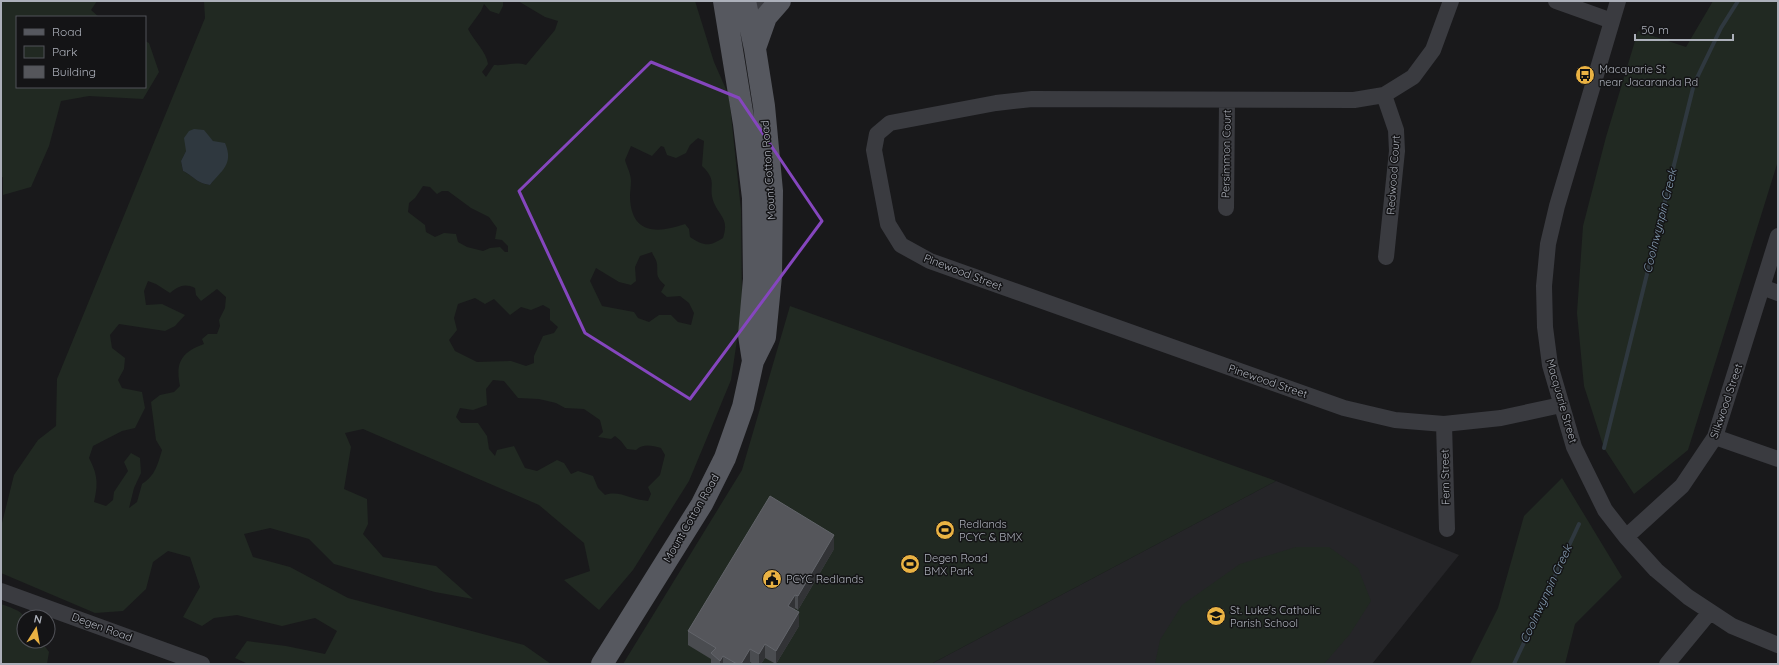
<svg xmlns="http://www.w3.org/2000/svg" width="1779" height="665" viewBox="0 0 1779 665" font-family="Quicksand,sans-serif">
<rect width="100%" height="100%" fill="#19191b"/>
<path fill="#252528" d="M1276,481L1459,555L1372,664H931Z"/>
<path fill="#212922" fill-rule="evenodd" d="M1,1H97L91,10L99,17H17V87H145V41L149,43L159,72L143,99L89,96L61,101L49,146L31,187L3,195V177L1,178Z
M204,1H503V6L499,14L490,11L484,4L481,11L468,29C474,41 486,51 488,64L482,72L486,77L494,65C506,66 515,61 526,65L555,30L558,21L545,17L518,1H695L714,62L729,96L741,210L742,307L731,380L689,481L633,570L599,610L564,580L590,571L584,543L539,505L363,429L345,433L351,447L344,489L367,499L368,524L363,534L383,557L436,566L473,599L435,592L334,564L309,539L270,528L244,534L253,557L290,567L348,598L524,645L551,664H248L235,658L247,641L286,646L325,654L337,631L315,618L282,626L237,615L214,618L202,626L183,617L200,587L190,557L168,551L153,562L146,589L123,611L95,613L1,573V527L14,475L38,440L56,426L57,379L205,18ZM208,136L213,141L216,177L210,185C196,183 195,177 183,171L181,161L186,151ZM698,138L704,141L702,166C719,182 707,186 714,203C721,218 729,219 723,238C709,247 704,246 690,237L689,229L685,224C657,234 631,234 630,197C630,191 631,186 631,181C631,174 627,167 625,160L631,146L652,156L661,146L664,147L667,155L676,158L686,153L690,145ZM423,186L430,187L437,194L442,191H448L471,208L489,217L497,228L495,239L502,240L508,246V252H505L500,247L490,248L483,251L467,247L458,242L456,234L444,233L435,237L426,232L425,225L408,212L409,203L415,198ZM652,252C653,256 657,260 657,264C658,275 655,276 665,285L661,292L667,297L680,296L689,303L694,313L691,325L678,322L671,315H659L649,322L638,318L634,312L602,306L590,281L596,268L619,282L631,285L636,281L635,267L640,256ZM148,281L156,284L170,293C179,286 184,283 195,288L196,295L201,301L217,289L226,297L225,308L219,320L220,326L217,334H208L202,339L204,344C182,352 175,362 180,386L174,392L160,395L151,402L156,440L162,450C158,464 155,476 142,484L137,502L129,508L134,488L141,473L140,458L131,453L124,462L128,471L114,492L113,500L106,506L94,502C98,484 98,475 89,458L93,446L122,431L135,428L145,408L142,392L122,388L118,380L124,369L125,358L112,348L110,335L119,324L165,331L175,326L185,315L162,304L146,305L144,291ZM475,298L485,304L494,299L510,315L521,307L531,310L543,305L550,309V320L558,327L554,333L543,336L534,356V363L526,366L511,361L477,362L455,351L449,340L457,330L454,318L458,304ZM493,380L504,381L518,398L539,399L556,403L565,408L584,409L600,420L603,432L598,437L611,439L615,436L621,441L627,449L636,450C644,443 652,446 661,448L665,455L660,475L648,487L651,494L648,501C631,500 620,490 605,495L598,488L593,476L578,471L571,474L564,463L557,460L537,471L525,468L514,446L497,450L495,456L489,449L487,436L478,423H461L456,417L460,408L473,410L487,405L486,389Z
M1713,1H1778V161L1688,450L1634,494L1604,448L1584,386L1577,313L1583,226L1606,137L1638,31L1686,47Z
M790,306L1276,481L931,664H623L742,470Z
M1562,478L1622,577L1575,624L1565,664H1470L1498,608L1524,516Z
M1296,547H1329L1358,568L1371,601L1350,634L1324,664H1155L1160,640L1182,605L1240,564Z
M1,604C29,614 24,613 24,641H41L49,652L47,664H1Z"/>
<path fill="#2f383f" d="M194,129L204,130L213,141L225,143C234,164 222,170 210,185C196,183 195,177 183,171L181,161L186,151L184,138L189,131Z"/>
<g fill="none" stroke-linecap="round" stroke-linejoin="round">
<path stroke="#2f383f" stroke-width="4" d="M1604,448L1694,84L1721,28L1738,1
M1514,664L1579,524"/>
<path stroke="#3a3b40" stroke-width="16" d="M1451,1L1433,50L1413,77L1384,95L1354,100L1032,99L996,103L890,123L877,134L874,150L888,224L901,245L930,261L1344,408L1395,420L1444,424L1501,418L1561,405
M1556,1L1612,21
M1618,1L1557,206L1548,244L1544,286L1545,327L1550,365L1574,447L1605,510L1626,537L1656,570L1688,597L1732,626L1778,645
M736,6L762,1
M1384,95L1396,130L1397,151L1386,257
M1226,208L1227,101
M1762,287L1778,293
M1444,424L1447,529
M1715,437L1778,459
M1626,537L1682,486L1715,437L1778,236
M1,591L202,664
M1667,664L1710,612"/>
<path stroke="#56585f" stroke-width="22" d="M724,1L744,124L753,198L754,279L749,335L753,361
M755,48L766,17L780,1
M602,664L702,504L725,458L743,407L753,361L765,337L771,276L772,191L764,106L755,49L745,1"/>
</g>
<path fill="#4a4c50" d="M834,549L798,610L795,608L794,610L799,626L776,664L765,658L761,664H753L750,662L749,664H711V659L688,645V631Z"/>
<path fill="#323336" d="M834,535V549L798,610V596Z
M795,595V608L788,619V606Z
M799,612V626L776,664V651Z
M765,644V658L761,664H759V654Z
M750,649V662L749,664H741Z
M723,656V664H720V661Z"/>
<path fill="#55565b" stroke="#62646a" d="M770,496L834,535L798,596L795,595L788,606L799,612L776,651L765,644L759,654L750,649L741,664H737L723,656L720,661L711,653L716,648L688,631Z"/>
<path fill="none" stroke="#8546be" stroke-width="3" stroke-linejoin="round" d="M651,62L739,98L822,221L690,399L585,333L519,191Z"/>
<defs>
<g id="bus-disc" transform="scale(1)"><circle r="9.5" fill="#eab243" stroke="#141416"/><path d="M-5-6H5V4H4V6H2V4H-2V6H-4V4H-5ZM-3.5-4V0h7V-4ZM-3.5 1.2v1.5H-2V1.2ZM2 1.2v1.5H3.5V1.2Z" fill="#111"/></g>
<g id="stadium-disc" transform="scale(1)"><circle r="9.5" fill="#eab243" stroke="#141416"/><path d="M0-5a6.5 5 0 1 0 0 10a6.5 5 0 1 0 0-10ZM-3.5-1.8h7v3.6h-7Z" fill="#111"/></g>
<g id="civic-disc" transform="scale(1)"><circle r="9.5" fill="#eab243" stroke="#141416"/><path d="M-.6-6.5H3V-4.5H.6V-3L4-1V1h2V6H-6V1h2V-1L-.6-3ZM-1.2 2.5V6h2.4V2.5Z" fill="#111"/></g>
<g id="school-disc" transform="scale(1)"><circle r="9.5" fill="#eab243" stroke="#141416"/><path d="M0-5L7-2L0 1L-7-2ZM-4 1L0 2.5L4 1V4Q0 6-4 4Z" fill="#111"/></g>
</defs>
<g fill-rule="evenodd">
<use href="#bus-disc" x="1585" y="75"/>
<use href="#stadium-disc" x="945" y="530"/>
<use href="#stadium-disc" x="910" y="564"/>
<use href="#civic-disc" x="772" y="579"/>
<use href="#school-disc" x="1216" y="616"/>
</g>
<g text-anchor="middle" stroke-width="3" stroke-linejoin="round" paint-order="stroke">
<g font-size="11" fill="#acb0ba" stroke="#141416" text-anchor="start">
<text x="1599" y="73">Macquarie St<tspan x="1599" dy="13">near Jacaranda Rd</tspan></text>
<text x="959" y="528">Redlands<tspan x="959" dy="13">PCYC &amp; BMX</tspan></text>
<text x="924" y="562">Degen Road<tspan x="924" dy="13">BMX Park</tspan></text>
<text x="786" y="583">PCYC Redlands</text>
<text x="1230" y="614">St. Luke's Catholic<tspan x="1230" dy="13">Parish School</tspan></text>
</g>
<g font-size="11" fill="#acb0ba" stroke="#141416">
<text transform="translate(1226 154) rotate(-89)" y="4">Persimmon Court</text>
<text transform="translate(768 170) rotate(-94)" y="4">Mount Cotton Road</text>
<text transform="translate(1393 175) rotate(-86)" y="4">Redwood Court</text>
<text transform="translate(963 272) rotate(21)" y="4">Pinewood Street</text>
<text transform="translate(1268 381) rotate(19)" y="4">Pinewood Street</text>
<text transform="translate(1562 401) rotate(74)" y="4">Macquarie Street</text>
<text transform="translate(1726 401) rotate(-71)" y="4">Silkwood Street</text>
<text transform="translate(1445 477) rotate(-91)" y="4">Fern Street</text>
<text transform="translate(691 518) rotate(-60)" y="4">Mount Cotton Road</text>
<text transform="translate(102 627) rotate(20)" y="4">Degen Road</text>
</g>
<g font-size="12" font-style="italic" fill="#859db3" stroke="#141416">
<text transform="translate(1660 221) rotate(-76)" y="4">Coolnwynpin Creek</text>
<text transform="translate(1546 594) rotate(-65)" y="4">Coolnwynpin Creek</text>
</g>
</g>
<rect width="1779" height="665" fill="none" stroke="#acb0ba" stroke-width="4"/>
<rect x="16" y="16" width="130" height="72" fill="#141416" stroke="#515258"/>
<rect x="24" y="29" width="20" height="6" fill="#56585f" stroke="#515258"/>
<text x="52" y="36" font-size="12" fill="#acb0ba">Road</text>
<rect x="24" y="46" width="20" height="12" fill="#212922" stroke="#515258"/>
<text x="52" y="56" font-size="12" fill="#acb0ba">Park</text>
<rect x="24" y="66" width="20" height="12" fill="#55565b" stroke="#515258"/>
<text x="52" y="76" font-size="12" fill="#acb0ba">Building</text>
<g transform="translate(36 629) rotate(11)"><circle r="19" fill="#141416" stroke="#515258"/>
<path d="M0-3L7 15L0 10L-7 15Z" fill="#eab243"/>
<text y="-6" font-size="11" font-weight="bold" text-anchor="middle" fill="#acb0ba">N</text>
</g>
<path d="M1635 34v6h98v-6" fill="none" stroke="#acb0ba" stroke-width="2"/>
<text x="1641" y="34" font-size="12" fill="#acb0ba" stroke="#141416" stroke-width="3" paint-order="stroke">50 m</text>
</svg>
